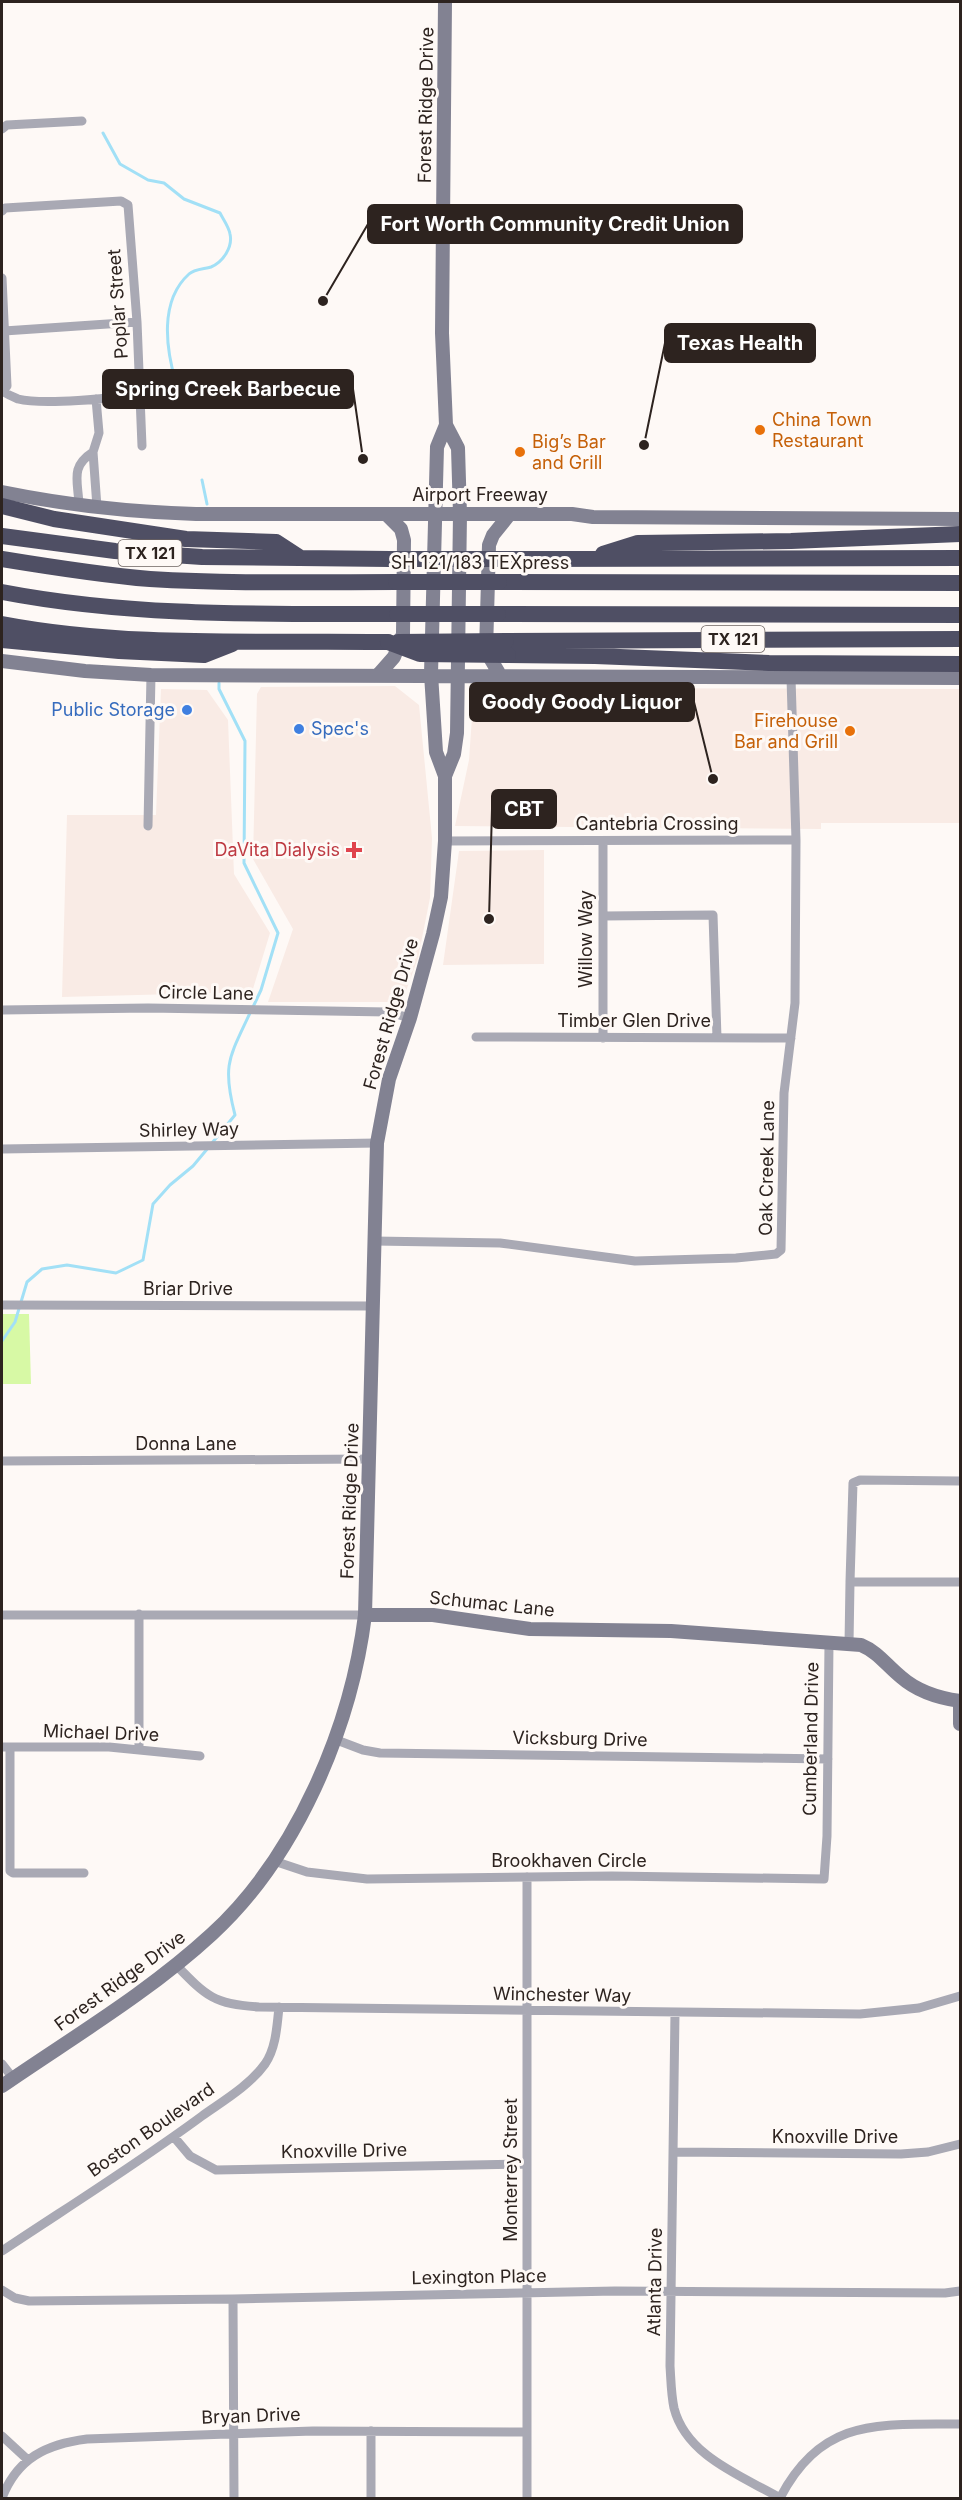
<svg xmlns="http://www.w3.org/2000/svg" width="962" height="2500" viewBox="0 0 962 2500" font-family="Inter,sans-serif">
<rect width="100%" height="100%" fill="#fef9f6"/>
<path fill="#f9ebe5" d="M395,686L419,705L432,838L430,898L418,958L402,1002H268L293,929L253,859L257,694L261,687Z
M493,688L960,689V823H821V829L455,826L469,760L473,703Z
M161,689L207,690L228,720L234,874L270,933L252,992L62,997L67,815H156Z
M544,850V964L443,965L459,851Z"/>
<path fill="#d7f9a5" d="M2,1314H29L31,1384H2Z"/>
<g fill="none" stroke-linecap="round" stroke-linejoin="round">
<path stroke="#a2e0f6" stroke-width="3" d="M103,133L120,164L148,180L164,183L184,199L220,213C223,219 229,227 230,234C233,247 223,262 211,267C204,269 194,269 189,274C159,301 166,349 176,383
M202,480L207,504
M219,683V689L245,741L244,863L278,933L261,990L253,1007
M212,1143L235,1115C222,1065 229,1058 250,1013
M2,1341L15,1322L27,1282L42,1269L67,1265L116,1273L143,1260L153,1204L170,1185L193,1166L208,1148"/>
<path stroke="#a9a9b4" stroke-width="9" d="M2,129L7,125L82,121
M2,211L5,208L121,201L128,205L137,322L142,446
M2,278L7,386L2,391C7,394 13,397 18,399C42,405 114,399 139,393
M4,331L137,322
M96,399L99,433L93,452L97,507
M79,505C78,480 70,467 93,452
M148,826L151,675
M445,841L796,840
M603,841V1038
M603,916L713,915L717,1038
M2,1010L148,1008L388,1012L410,1018
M476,1037L791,1038
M2,1149L377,1143
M374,1241L500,1243L635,1261L736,1258L776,1254L781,1250L784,1093L795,1003L796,840L791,678
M2,1305L374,1306
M2,1461L370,1459
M960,1481L860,1480L853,1483L850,1582H960
M139,1614V1749
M2,1615H365
M849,1644L850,1582
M334,1739L363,1750L380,1753L828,1759
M2,1747H109L200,1756
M10,1747V1871L13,1873H84
M274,1861L307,1872L367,1879L612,1876L824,1879L827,1836L829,1643
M176,1965C207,1997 214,2004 259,2007L860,2014L919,2008L960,1996
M675,2013L670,2366C671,2380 671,2394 674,2408C686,2456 742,2476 780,2498
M2,2064L13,2078
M174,2137L190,2156L216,2170L527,2164
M673,2152L901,2154L928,2152L960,2144
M2,2251C68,2207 137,2164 202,2116C223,2101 249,2086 265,2064C276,2048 277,2026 279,2007
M2,2290L15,2298L29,2301L233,2299L615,2291L945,2293L960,2291
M233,2299L234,2498
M371,2431V2498
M2,2436L28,2460
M2,2498C17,2458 47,2444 87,2439L313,2431L527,2432
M527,2498V1877
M780,2498C823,2416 880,2425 960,2424"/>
<path stroke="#828292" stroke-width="14" d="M445,2L442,333L446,425L458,448L460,514L457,733L454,754L445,776
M2,492C66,505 131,512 196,514H572L593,517L960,519
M2,661L85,671L151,675L960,678
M379,674L394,657L403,634L404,540L401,529L386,514
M500,675L486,651L489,545L493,535L509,515
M365,1615H433L530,1629L671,1631L861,1645C878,1652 887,1666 901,1677C918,1692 938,1698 960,1701
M960,1701V1724
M2,2086C73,2037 148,1993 212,1934C296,1857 351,1728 365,1615L377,1143L389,1079L410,1018L433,934L441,897L445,841V776L436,752L431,674L437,447L446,425"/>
<path stroke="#4f4f64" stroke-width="16" d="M2,506L54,519L186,539L276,542L299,557
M2,536L115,551L202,557L390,559
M603,554L638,543L791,541L960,534
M2,559C51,567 100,575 150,579C232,584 314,582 396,582
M517,559L960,558
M499,582L960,583
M2,592C132,617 264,614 397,614
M498,614L960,615
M2,624C128,648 260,640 388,642
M2,640L119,651L204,655L232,644
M506,641L960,639
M508,655L595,656L769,663L960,664"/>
<path stroke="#4f4f64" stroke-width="16" d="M390,559H517
M396,582H499
M397,614H498
M388,642L420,654L508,655
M398,642L506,641"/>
</g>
<g fill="#e8710a" stroke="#fef9f6" stroke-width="2">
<circle cx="760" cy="430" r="6"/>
<circle cx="520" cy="452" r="6"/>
<circle cx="850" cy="731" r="6"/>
</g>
<g fill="#3f7fe0" stroke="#fef9f6" stroke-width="2">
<circle cx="187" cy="710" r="6"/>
<circle cx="299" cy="729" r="6"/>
</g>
<path fill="#e0444e" stroke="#fef9f6" stroke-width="2" d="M351 841h6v6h6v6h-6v6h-6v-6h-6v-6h6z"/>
<g text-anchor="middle" stroke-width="6" stroke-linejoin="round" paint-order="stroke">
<g fill="#fef9f6" stroke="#6c6360" stroke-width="1.5">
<rect x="118.5" y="540" width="63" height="26" rx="4.5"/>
<rect x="701.5" y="626" width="63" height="26" rx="4.5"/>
</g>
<g font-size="16" font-weight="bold" fill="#2d231f">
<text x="150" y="559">TX 121</text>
<text x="733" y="645">TX 121</text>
</g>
<g font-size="18" fill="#2d231f" stroke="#fef9f6">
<text transform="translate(426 105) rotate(-89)" y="6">Forest Ridge Drive</text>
<text transform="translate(118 304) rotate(-94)" y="6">Poplar Street</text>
<text x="480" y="501">Airport Freeway</text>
<text x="480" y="569">SH 121/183 TEXpress</text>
<text x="657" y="830">Cantebria Crossing</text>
<text transform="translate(586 939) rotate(-90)" y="6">Willow Way</text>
<text transform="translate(206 993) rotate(1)" y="6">Circle Lane</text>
<text transform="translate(391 1014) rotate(-74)" y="6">Forest Ridge Drive</text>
<text x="634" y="1027">Timber Glen Drive</text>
<text transform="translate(189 1130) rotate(-1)" y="6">Shirley Way</text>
<text transform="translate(767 1168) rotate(-89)" y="6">Oak Creek Lane</text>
<text x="188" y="1295">Briar Drive</text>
<text x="186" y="1450">Donna Lane</text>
<text transform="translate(350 1501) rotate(-88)" y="6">Forest Ridge Drive</text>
<text transform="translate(492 1604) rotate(6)" y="6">Schumac Lane</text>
<text transform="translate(101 1733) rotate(2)" y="6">Michael Drive</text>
<text transform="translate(580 1739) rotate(1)" y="6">Vicksburg Drive</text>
<text transform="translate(811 1739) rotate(-89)" y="6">Cumberland Drive</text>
<text x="569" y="1867">Brookhaven Circle</text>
<text transform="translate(120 1981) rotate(-36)" y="6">Forest Ridge Drive</text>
<text transform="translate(562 1995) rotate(1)" y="6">Winchester Way</text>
<text transform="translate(151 2130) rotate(-35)" y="6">Boston Boulevard</text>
<text x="835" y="2143">Knoxville Drive</text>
<text transform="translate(344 2151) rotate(-1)" y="6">Knoxville Drive</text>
<text transform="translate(511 2170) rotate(-90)" y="6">Monterrey Street</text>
<text transform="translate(479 2277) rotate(-1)" y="6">Lexington Place</text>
<text transform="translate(655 2282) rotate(-89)" y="6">Atlanta Drive</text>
<text transform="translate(251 2416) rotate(-2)" y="6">Bryan Drive</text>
</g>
<g font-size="18" fill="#c56008" stroke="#fef9f6" text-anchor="start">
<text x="772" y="426">China Town<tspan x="772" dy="21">Restaurant</tspan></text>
<text x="532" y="448">Big’s Bar<tspan x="532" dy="21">and Grill</tspan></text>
<text x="838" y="727" text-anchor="end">Firehouse<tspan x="838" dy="21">Bar and Grill</tspan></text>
</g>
<g font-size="18" fill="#366cbe" stroke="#fef9f6" text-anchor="end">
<text x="175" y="716">Public Storage</text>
<text x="311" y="735" text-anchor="start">Spec's</text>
</g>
<g font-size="18" fill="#be3a42" stroke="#fef9f6" text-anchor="end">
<text x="340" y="856">DaVita Dialysis</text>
</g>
</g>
<path fill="none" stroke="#2d231f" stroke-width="2" d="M323 301L368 224M644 445L665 343M363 459L353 389M713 779L694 702M489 919L492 809"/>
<g fill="#2d231f" stroke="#fef9f6" stroke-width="2">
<circle cx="323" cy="301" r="6"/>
<circle cx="644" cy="445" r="6"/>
<circle cx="363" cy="459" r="6"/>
<circle cx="713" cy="779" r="6"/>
<circle cx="489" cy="919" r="6"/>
</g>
<g fill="#2d231f" stroke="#2d231f" stroke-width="2">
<rect x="368" y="205" width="374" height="38" rx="6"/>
<rect x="665" y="324" width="150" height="38" rx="6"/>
<rect x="103" y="370" width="250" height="38" rx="6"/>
<rect x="470" y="683" width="224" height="38" rx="6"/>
<rect x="492" y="790" width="64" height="38" rx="6"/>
</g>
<g font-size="20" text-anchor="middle" font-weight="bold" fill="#fff">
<text x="555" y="231">Fort Worth Community Credit Union</text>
<text x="740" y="350">Texas Health</text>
<text x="228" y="396">Spring Creek Barbecue</text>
<text x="582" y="709">Goody Goody Liquor</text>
<text x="524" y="816">CBT</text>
</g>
<rect width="962" height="2500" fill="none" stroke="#2d231f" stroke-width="6"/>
</svg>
